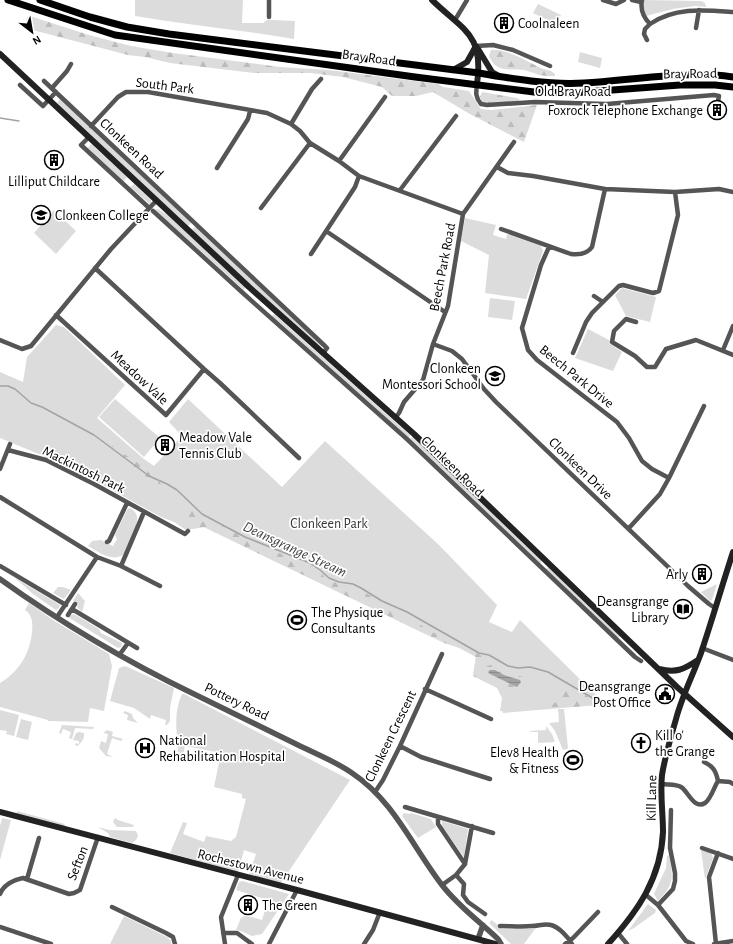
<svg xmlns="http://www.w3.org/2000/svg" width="733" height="944" viewBox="0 0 733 944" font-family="'Alegreya Sans',sans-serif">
<defs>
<pattern id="forest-firs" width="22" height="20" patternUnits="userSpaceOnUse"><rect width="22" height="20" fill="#dcdcdc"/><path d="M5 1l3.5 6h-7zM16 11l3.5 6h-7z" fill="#bbb"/></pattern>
<pattern id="water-rules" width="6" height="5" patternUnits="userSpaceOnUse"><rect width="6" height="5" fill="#a3a3a3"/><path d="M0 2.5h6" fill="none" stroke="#8b8b8b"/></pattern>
</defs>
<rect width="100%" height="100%" fill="#fff"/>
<path fill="#dcdcdc" d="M135,0H243L242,23H263L267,20H273L295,21L294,39C241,30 188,25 135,16Z
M644,0L701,1L705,3L706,7L695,6L673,9L646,16L643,8Z
M538,4L561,15L556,24L533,13Z
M580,52L602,58L600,68L578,62Z
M61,98L192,222L188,226L57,103Z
M91,144L127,177L123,182L88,148Z
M134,184L151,200V205L130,187Z
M158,209L169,216L245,287L244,290L155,210Z
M54,210L76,231L56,254L34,233Z
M465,218L496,225L493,235L506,239L507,234L541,246L543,251L526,299L485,293L489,255L461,241Z
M196,226L323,344L321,347L275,308L192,230Z
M622,288L656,297L650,322L626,316L615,295Z
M490,298L515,301L512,320L488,317Z
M274,314L410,435L409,438L272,316Z
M56,325L64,327L125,385L97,418L144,459L154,466L182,436L169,422L188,399L282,487L325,441L439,545L497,605L489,622L512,632L520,620L602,701L598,705L500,711L502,698L497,688L473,676L476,657C458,646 438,640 419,631L204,527L186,530L174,522L161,517L70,467L0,438V372L23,382L27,357Z
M588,329L609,340L610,344L622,352L613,371L575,358Z
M115,399L160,438L144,457L99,417Z
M412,437L542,561L540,564L410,438Z
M129,508C135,510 138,515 137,521C136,529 127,549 123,555C111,562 99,552 88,546L92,541L101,540L113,546L117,539L115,535L127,510Z
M549,567L620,636L618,638L546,569Z
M15,578L60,605L59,608L56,610L33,594Z
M717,584L712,600L710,601L701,592Z
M58,587H63L71,590L64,599L53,593Z
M78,593L85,601L82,612L77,607L78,604L73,601Z
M29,603L53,620L109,654L112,666L104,711L90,708L88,722L48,721V720L0,707V683C19,672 30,653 32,632C33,622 32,615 25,610Z
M74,614L99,629L101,633L122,643L121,647L118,648L68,617L71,615Z
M125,666L174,688L170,708V721L167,725H165L166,720L151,715L150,719L134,708L110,701L119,668Z
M182,694H184L350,780L281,883L249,875L256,854L244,850L238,872L170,853L183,822L187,823L183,834L204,842L206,836L231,841L236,837L246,799L242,798V794L214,787L221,753L185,746L183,755L178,752C177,731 173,714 182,694Z
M558,709H564L568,748L567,749L563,750L555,731L549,723L559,722Z
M0,710L19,715L14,736L6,734L7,731L0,730Z
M125,711L132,714L133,718L138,723L127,720L128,715L123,713Z
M21,719L32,722L28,740L16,737Z
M62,725L94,727L93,729L75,728L72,739L69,738L71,732L63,729L61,734L59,733Z
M546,726L552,734L555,742L538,743V732H530V731L546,730Z
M107,730L113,732L112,736L123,739L121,741L112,738L107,754L113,757L106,756L99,748L101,741L106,743L108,734L103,733Z
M79,732L84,733C85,740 80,743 78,746L75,745L76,743L79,744V741L73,740L76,733Z
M17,811L65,824L64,827L16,815Z
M404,813L409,814L411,813L431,819L436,827L418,838L402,816Z
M2,818L11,820L0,860V826Z
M115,818L118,820L134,825L133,827H117L113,822Z
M442,821L468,829L464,857L442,826Z
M98,827L109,830L136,831L138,836L136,840L132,843L110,837L108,833Z
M701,850C706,851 712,851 713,858L705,879Z
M669,855C673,878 675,883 658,901L654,894L666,868L667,856Z
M242,881L289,894L262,934L252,936L241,931L236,930L240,920V919L244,916L252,917L262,920L268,900L236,890L239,882Z
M648,904L656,910L655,913L634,928L628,931Z
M124,916L167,937L171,941V944H110Z
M492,920L502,929H535L524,944H511L489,923Z"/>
<path fill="url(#forest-firs)" d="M30,16L89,35L131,46L173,53L280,67L329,70L438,84L443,87L469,91L481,109L491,110L537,105L524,142L468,113L433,92L416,96H392L382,87L343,77L311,73H254L170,63L145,57L128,55L25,28L27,17Z
M491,50C507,48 529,63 543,69C548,70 551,70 555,74V76C550,76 544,76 539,75C534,73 529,71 524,70C509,68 497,74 489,56Z
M482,92L517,98L520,100L515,103L486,104L482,102L480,97Z
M91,430C102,436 109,444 119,451C135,461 151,471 167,481L169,483V487L159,484L143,475L83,431Z
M193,507L199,513L248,540L312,567L321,572L324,577L331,581L351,588L355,600L204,527L190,529L188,526L191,519L188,515Z
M360,589L380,602H376L368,600Z
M388,607L415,621L428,630L481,655L482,657L476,667V678L473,676L476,657L460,648L444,643L374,609Z
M491,665C496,665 497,668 502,671C510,675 523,672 527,683L522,690L518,691V687L520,685L511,677L504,675L501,673L490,674L508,682L517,687L515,691C507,683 489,683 484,672L487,666Z
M566,686H569L591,698L599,704L598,705L503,713L502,711L503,709C511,709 545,708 550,706C558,702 562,694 566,686Z"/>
<path fill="url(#water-rules)" d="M490,670H495L504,675L520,680L521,682L517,687L490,674L488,672Z"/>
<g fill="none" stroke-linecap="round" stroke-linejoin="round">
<path stroke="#a3a3a3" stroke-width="1.5" d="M0,118L19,121
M0,386H8L15,389L31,403L42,407L94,435L149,476L167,484L177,490L202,514L245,537L310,563L320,570L329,578L339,582L353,584L361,588L382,601L407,612L479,653L489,655L508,666L518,668L530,667L548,672L596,700"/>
<path stroke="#555" stroke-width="4.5" d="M603,0L616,4L624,0
M632,0L641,2
M642,0C640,10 643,17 650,24C675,7 704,10 733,12
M269,17V0
M455,20L467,0
M696,28L699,10
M647,40L644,34L645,29L650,24
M476,46L493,45L513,50L550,66
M44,81L325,346L327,348L323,353
M477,84C476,92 475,97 481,104L487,105L535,102L607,104L714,95L719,96L718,101
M20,85L43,106L56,92
M52,88L67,71L71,64
M291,124L312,89L321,79
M91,126L118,97L126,92H148L267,113L291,124L300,131L310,143L339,161L359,176L463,214
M88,138L81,145L147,206
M339,161L385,97
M497,167L508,173L533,176L605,189L675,192L719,189L733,192
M217,168L248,119L250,111
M400,190L456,116
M261,208L310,143
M153,211L244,294L408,440L635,657L641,661
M501,229L571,254C580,255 587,254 592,247L605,189
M326,231L445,312
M549,247L541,265L522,328L528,350L537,360L617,422L629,438L642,461L652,469L669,478
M311,254L355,187L359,176
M95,268L204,369L220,383L299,458
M594,296L603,302
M56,315L166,415L204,369
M636,322L626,319L614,331L612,342L635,356L647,367H655L666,349L696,340L733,355
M0,340L22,349L31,346L111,249L156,201
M433,344L452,351L462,359L484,389L496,402L688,586L709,604L715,608
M723,350L733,326
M573,353L586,322L592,313L619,286L623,285L653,293L659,291L678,215L675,192
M396,417L399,413L404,402L423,380L433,344L448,306L463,214L514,142
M8,450L46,460L94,484L185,534L188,531
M0,469L10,444
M0,497L97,557L121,566L160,586
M629,528L660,494L669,478L704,406
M107,542L109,541L127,503
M0,566L66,605
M121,566L144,512
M72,609L137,648
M68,615L75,604
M57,617L97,557
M702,648L733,660
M120,654L128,643
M425,689L491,719
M400,746L421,757L490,779
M704,762C713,766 716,771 718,781L730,782L733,784
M662,784C667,785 676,784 681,787C688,791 694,810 705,803C711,799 714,787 718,781
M375,792L383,780L400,746L442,654
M405,807L493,833
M438,817V824L465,864
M702,848L733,859
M456,875L464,884L463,895L468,902L485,914
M27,879L39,838
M442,885L456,875L465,864L472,826
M0,894C4,884 14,880 23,878L69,894L74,893L80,890L98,837
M646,895L658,905L686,941L693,944
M658,905L673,889L675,881V873L670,848L671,810
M112,907L166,933L173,937L175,944
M500,926C511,926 522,927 532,926C538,926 545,923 551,925C559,927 568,937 572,944
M0,927L51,944
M223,933H237L252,944
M618,933L627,944
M225,944L221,917L238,875
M269,944L297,890
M364,944L373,930L380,912
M565,944L573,938L598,912
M714,944L733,941
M716,944L709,877L718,853"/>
<path stroke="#555" stroke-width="5.5" d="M0,579C60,622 128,662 194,694C228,711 262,727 296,744C314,753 335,761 352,773C394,801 412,846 442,885C458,906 479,921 498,939L501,944
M478,939L483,925"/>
<path stroke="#222" stroke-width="6" d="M432,0C464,31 484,34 477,84
M478,49L492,72L499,76
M0,54L249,287L414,434L677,687L733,737
M453,70L467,62L476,46
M659,669C676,673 683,670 698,660
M0,812L297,890L495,944
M608,944C638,911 661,878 663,832C663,813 660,794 662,775C665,756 671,737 676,719C682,696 693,675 701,653C712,620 722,586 733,552"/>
<path stroke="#000" stroke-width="7" d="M8,0L115,35L415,77L534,92L572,93L680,85H715L733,87
M40,0L90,17L127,27L169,34L479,73C513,79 549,85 584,83C634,80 684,70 733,77"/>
</g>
<defs>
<g id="building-ring" transform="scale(1)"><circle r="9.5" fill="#fff" stroke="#000" stroke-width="1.5"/><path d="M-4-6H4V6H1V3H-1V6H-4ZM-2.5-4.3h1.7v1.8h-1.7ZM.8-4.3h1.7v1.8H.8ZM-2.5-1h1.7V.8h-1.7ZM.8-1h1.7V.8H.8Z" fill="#000"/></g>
<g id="school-ring" transform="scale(1)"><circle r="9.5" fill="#fff" stroke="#000" stroke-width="1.5"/><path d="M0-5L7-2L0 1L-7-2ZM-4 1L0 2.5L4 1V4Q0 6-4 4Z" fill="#000"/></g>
<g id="library-ring" transform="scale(1)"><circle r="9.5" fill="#fff" stroke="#000" stroke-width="1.5"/><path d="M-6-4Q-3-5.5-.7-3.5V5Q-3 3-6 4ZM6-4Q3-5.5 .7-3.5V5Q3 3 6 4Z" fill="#000"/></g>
<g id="stadium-ring" transform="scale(1)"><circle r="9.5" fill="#fff" stroke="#000" stroke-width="1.5"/><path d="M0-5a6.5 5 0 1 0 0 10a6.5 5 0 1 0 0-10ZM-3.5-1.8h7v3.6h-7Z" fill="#000"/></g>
<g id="civic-ring" transform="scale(1)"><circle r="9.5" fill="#fff" stroke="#000" stroke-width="1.5"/><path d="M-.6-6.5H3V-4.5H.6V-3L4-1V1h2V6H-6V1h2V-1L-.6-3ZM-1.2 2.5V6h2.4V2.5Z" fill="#000"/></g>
<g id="church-ring" transform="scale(1)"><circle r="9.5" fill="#fff" stroke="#000" stroke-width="1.5"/><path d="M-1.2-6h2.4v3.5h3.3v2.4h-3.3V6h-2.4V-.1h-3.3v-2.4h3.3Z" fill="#000"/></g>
<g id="hospital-ring" transform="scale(1)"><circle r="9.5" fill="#fff" stroke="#000" stroke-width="1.5"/><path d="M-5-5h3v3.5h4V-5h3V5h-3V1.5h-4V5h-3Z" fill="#000"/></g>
</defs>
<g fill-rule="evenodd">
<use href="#building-ring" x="504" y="23"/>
<use href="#building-ring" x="717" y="110"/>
<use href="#building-ring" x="54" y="160"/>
<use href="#school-ring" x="41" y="215"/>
<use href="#school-ring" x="495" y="376"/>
<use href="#building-ring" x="165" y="445"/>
<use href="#building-ring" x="702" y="574"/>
<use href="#library-ring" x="683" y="609"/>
<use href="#stadium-ring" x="297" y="620"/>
<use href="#civic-ring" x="665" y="694"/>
<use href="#church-ring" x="641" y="743"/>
<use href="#hospital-ring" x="145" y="748"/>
<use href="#stadium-ring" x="573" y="760"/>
<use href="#building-ring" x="248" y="905"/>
</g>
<g text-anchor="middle" stroke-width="3.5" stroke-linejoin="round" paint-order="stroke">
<g font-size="14" fill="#000" stroke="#fff" text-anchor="start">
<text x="518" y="28">Coolnaleen</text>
<text x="703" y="115" text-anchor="end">Foxrock Telephone Exchange</text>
<text x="54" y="186" text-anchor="middle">Lilliput Childcare</text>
<text x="55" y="220">Clonkeen College</text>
<text x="481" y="373" text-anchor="end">Clonkeen<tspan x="481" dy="16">Montessori School</tspan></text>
<text x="179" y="442">Meadow Vale<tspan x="179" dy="16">Tennis Club</tspan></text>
<text x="688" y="579" text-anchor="end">Arly</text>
<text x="669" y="606" text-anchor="end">Deansgrange<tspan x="669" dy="16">Library</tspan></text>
<text x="311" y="617">The Physique<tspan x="311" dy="16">Consultants</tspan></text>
<text x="651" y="691" text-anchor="end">Deansgrange<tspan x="651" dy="16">Post Office</tspan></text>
<text x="655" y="740">Kill o'<tspan x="655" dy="16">the Grange</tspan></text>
<text x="159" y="745">National<tspan x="159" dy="16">Rehabilitation Hospital</tspan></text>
<text x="559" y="757" text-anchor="end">Elev8 Health<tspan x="559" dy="16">&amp; Fitness</tspan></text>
<text x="262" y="910">The Green</text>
</g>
<g font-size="14" fill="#000" stroke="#fff">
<text transform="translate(369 57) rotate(8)" y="5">Bray Road</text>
<text transform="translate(690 73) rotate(-1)" y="5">Bray Road</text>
<text transform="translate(165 85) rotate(7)" y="5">South Park</text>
<text x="573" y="96">Old Bray Road</text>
<text transform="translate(132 148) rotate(43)" y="5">Clonkeen Road</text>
<text transform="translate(442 267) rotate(-79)" y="5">Beech Park Road</text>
<text transform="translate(577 376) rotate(39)" y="5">Beech Park Drive</text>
<text transform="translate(140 377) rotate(43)" y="5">Meadow Vale</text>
<text transform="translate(453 466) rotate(44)" y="5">Clonkeen Road</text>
<text transform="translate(581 468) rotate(44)" y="5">Clonkeen Drive</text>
<text transform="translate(84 469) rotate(26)" y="5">Mackintosh Park</text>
<text transform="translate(237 701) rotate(26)" y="5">Pottery Road</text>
<text transform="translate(390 736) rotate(-64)" y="5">Clonkeen Crescent</text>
<text transform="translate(651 798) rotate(-89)" y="5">Kill Lane</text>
<text transform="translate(77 863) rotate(-69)" y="5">Sefton</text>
<text transform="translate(251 866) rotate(14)" y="5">Rochestown Avenue</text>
</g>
<g font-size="14" fill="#333" stroke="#fff">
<text x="329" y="528">Clonkeen Park</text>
</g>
<g font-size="15" font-style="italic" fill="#444" stroke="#fff">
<text transform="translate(295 549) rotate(25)" y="5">Deansgrange Stream</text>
</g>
</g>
<g transform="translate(32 32) rotate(149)" stroke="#ffffff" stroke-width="3" paint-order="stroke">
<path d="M0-3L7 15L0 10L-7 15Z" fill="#000000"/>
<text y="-6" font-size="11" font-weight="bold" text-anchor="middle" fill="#000000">N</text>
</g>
</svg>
